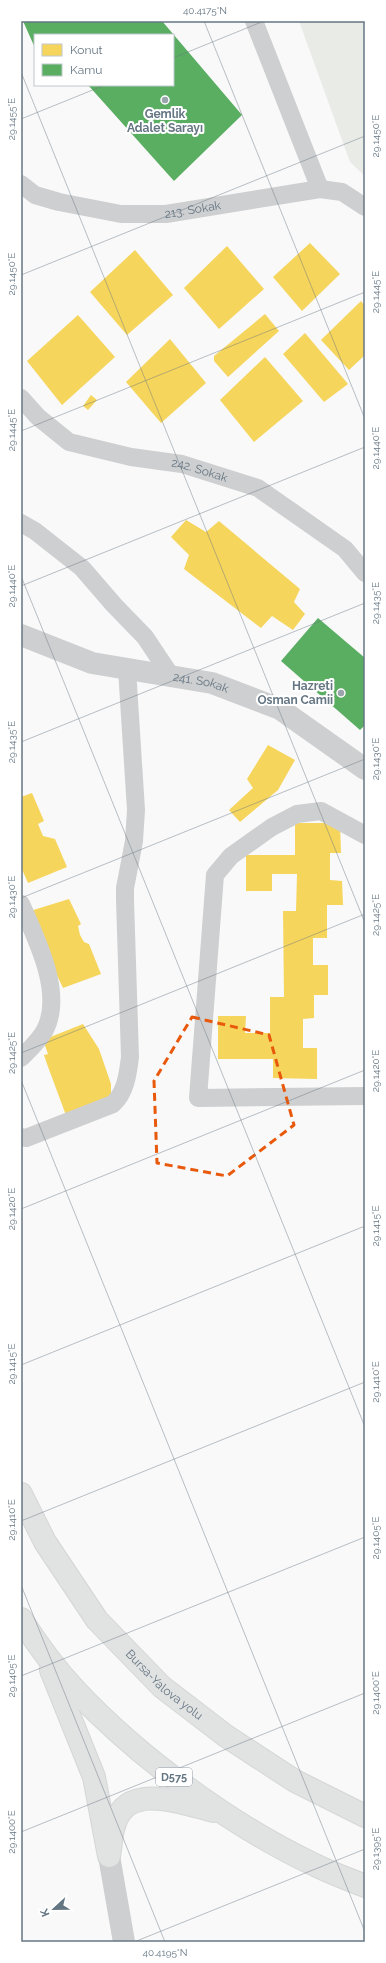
<svg xmlns="http://www.w3.org/2000/svg" width="386" height="1963" viewBox="0 0 386 1963" font-family="Raleway,sans-serif">
<style>
.green{fill:#e8ebe6}
.homes{fill:#f6d55c}
.public{fill:#5aae61}
.lines{fill:none;stroke-linecap:round;stroke-linejoin:round}
.trunk-casing{stroke:#d5d6d6;stroke-width:24}
.minor{stroke:#cecfd0;stroke-width:18}
.tertiary{stroke:#cecfd0;stroke-width:22}
.trunk{stroke:#e1e2e2;stroke-width:22}
.marked{fill:none;stroke:#e8590c;stroke-width:3;stroke-dasharray:8 5;stroke-linejoin:round}
.ticks{fill:none;stroke:#657683;stroke-width:1;stroke-opacity:0.45}
.poi-dot{fill:#99a4ac;stroke:#fff;stroke-width:1.5}
.labels{text-anchor:middle;stroke-width:4;stroke-linejoin:round;paint-order:stroke}
.shield{fill:#fff;stroke:#939fa8;stroke-width:1}
.shield-label{font-size:11px;font-weight:bold;fill:#657683}
.poi-label{font-size:12px;font-weight:bold;fill:#657683;stroke:#fff}
.street-label{font-size:12px;fill:#657683;stroke:#fff}
.neatline{fill:none;stroke:#657683;stroke-width:1.5}
.ticks-label{font-size:10px;text-anchor:middle;fill:#657683}
</style>
<rect width="100%" height="100%" fill="#f9f9f9"/>
<path class="green" d="M299,21H365V176L350,162Z"/>
<g class="homes">
<path d="M310,243L340,274L302,311L273,277Z"/>
<path d="M227,246L264,289L219,329L184,288Z"/>
<path d="M135,250L173,295L127,335L90,292Z"/>
<path d="M361,301L365,306V355L349,370L321,340Z"/>
<path d="M265,314L279,331L228,377L214,361V356Z"/>
<path d="M78,315L115,357L62,405L27,361Z"/>
<path d="M305,333L348,384L324,402L283,354Z"/>
<path d="M170,339L206,383L161,423L126,382Z"/>
<path d="M265,357L303,401L254,442L220,400Z"/>
<path d="M91,395L97,400L88,410L83,406Z"/>
<path d="M186,520L206,532L219,521L300,589L294,602L305,614L293,630L272,616L261,628L184,569L189,555L171,537Z"/>
<path d="M268,745L295,760L278,790L240,822L229,810L253,788L247,779Z"/>
<path d="M32,793L44,821L38,824L43,836L55,839L67,867L28,883L21,867V797Z"/>
<path d="M295,823H340L341,853H330V880L342,881L343,905H327V938H313V965H328V995H314V1018L303,1019V1048H317V1079L273,1078V1059H218V1016H246L245,1033H270V997H284L283,911H296L297,874H272V891H246V855H295Z"/>
<path d="M69,899L81,924L78,926L80,935L84,942L89,944L101,974L63,988L27,912Z"/>
<path d="M83,1024L99,1049L111,1084V1100L67,1118L47,1064L44,1055L48,1054L43,1040Z"/>
</g>
<g class="public">
<path d="M23,21H162L242,115L174,181L88,85H173V35H35V48Z"/>
<path d="M318,618L365,658V725L360,730L281,661Z"/>
</g>
<g class="lines">
<defs>
<g id="trunk">
<path id="s4" d="M21,1494L45,1542L97,1620L162,1687L226,1736L295,1781L365,1816"/>
<path d="M21,1619C37,1644 56,1670 76,1691C139,1758 232,1826 315,1865C331,1873 348,1879 365,1886"/>
<path d="M51,1670L94,1777L109,1856C111,1846 111,1833 115,1823C129,1781 184,1804 214,1811"/>
</g>
</defs>
<use href="#trunk" class="trunk-casing"/>
<g class="minor">
<path d="M254,21L320,189"/>
<path id="s1" d="M21,184L35,195L59,202L121,214H166L320,189L342,192L365,207"/>
<path id="s2" d="M21,398L38,417L69,442L131,457L182,464L258,488L345,549L365,573"/>
<path d="M21,523L35,531L82,568L114,605L145,637L171,676"/>
<path d="M365,835L321,811L297,814L272,827L231,856L215,875L198,1098L365,1096"/>
<path d="M21,904C36,938 64,993 45,1030C39,1041 30,1049 21,1058"/>
<path d="M21,1137L26,1138L113,1104C126,1092 128,1073 130,1057L125,900V888L134,841L136,810L127,669"/>
</g>
<g class="tertiary">
<path id="s3" d="M21,635L92,663L212,683L280,709L365,769"/>
<path d="M109,1856L124,1942"/>
</g>
<use href="#trunk" class="trunk"/>
</g>
<path class="marked" d="M192,1017L269,1035L294,1125L227,1176L157,1163L154,1081Z"/>
<path class="ticks" d="M204,21L365,419M173,58L264,21M21,72L365,923M21,119L105,85M21,275L365,136M21,431L365,292M21,576L365,1427M21,586L365,447M21,742L365,603M21,898L365,759M21,1053L365,914M21,1080L365,1932M21,1209L365,1070M21,1365L365,1226M21,1521L365,1382M21,1585L165,1942M21,1676L365,1537M21,1832L365,1693M134,1942L365,1849"/>
<g class="poi-dot">
<circle cx="165" cy="100" r="4"/>
<circle cx="341" cy="693" r="4"/>
</g>
<g class="labels">
<rect class="shield" x="156" y="1768" width="36" height="18" rx="3"/>
<g class="shield-label">
<text x="174" y="1781">D575</text>
</g>
<g class="poi-label">
<text x="165" y="118">Gemlik<tspan x="165" dy="14">Adalet Sarayı</tspan></text>
<text x="333" y="690" text-anchor="end">Hazreti<tspan x="333" dy="14">Osman Camii</tspan></text>
</g>
<g class="street-label">
<text dy="4" stroke="none"><textPath href="#s1" startOffset="178">213. Sokak</textPath></text>
<text dy="4" stroke="none"><textPath href="#s2" startOffset="199">242. Sokak</textPath></text>
<text dy="4" stroke="none"><textPath href="#s3" startOffset="187">241. Sokak</textPath></text>
<text dy="4" stroke="none"><textPath href="#s4" startOffset="241">Bursa-Yalova yolu</textPath></text>
</g>
</g>
<rect width="386" height="1963" fill="none" stroke="#ffffff" stroke-width="44"/>
<rect x="34" y="34" width="140" height="52" fill="#ffffff" stroke="#c1c8cd"/>
<rect x="42" y="44" width="20" height="12" fill="#f6d55c" stroke="#c1c8cd"/>
<text x="70" y="54" font-size="12" fill="#657683">Konut</text>
<rect x="42" y="64" width="20" height="12" fill="#5aae61" stroke="#c1c8cd"/>
<text x="70" y="74" font-size="12" fill="#657683">Kamu</text>
<g transform="translate(54 1909) rotate(248)" stroke="#ffffff" stroke-width="3" paint-order="stroke">
<path d="M0-3L7 15L0 10L-7 15Z" fill="#657683"/>
<text y="-6" font-size="11" font-weight="bold" text-anchor="middle" fill="#657683">K</text>
</g>
<rect x="22" y="22" width="342" height="1919" class="neatline"/>
<g class="ticks-label">
<text x="205" y="14">40.4175°N</text>
<text transform="translate(11 119) rotate(-90)" y="4">29.1455°E</text>
<text transform="translate(375 136) rotate(-90)" y="4">29.1450°E</text>
<text transform="translate(11 274) rotate(-90)" y="4">29.1450°E</text>
<text transform="translate(375 292) rotate(-90)" y="4">29.1445°E</text>
<text transform="translate(11 430) rotate(-90)" y="4">29.1445°E</text>
<text transform="translate(375 448) rotate(-90)" y="4">29.1440°E</text>
<text transform="translate(11 586) rotate(-90)" y="4">29.1440°E</text>
<text transform="translate(375 603) rotate(-90)" y="4">29.1435°E</text>
<text transform="translate(11 742) rotate(-90)" y="4">29.1435°E</text>
<text transform="translate(375 759) rotate(-90)" y="4">29.1430°E</text>
<text transform="translate(11 897) rotate(-90)" y="4">29.1430°E</text>
<text transform="translate(375 915) rotate(-90)" y="4">29.1425°E</text>
<text transform="translate(11 1053) rotate(-90)" y="4">29.1425°E</text>
<text transform="translate(375 1071) rotate(-90)" y="4">29.1420°E</text>
<text transform="translate(11 1209) rotate(-90)" y="4">29.1420°E</text>
<text transform="translate(375 1226) rotate(-90)" y="4">29.1415°E</text>
<text transform="translate(11 1364) rotate(-90)" y="4">29.1415°E</text>
<text transform="translate(375 1382) rotate(-90)" y="4">29.1410°E</text>
<text transform="translate(11 1520) rotate(-90)" y="4">29.1410°E</text>
<text transform="translate(375 1538) rotate(-90)" y="4">29.1405°E</text>
<text transform="translate(11 1676) rotate(-90)" y="4">29.1405°E</text>
<text transform="translate(375 1693) rotate(-90)" y="4">29.1400°E</text>
<text transform="translate(11 1832) rotate(-90)" y="4">29.1400°E</text>
<text transform="translate(375 1849) rotate(-90)" y="4">29.1395°E</text>
<text x="165" y="1956">40.4195°N</text>
</g>
</svg>
